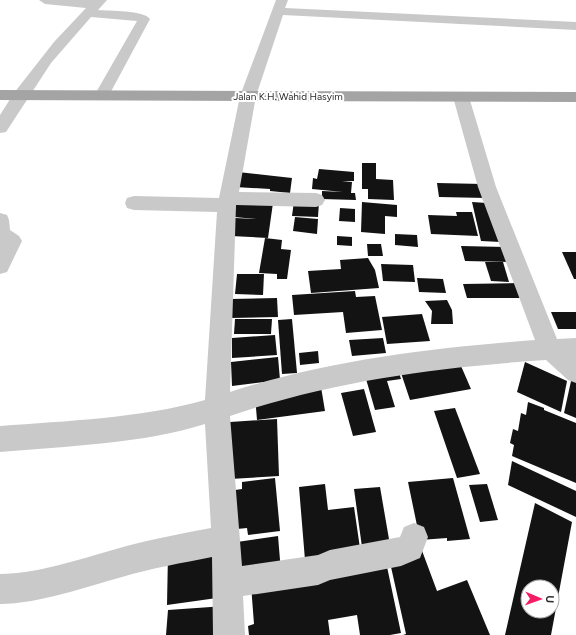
<svg xmlns="http://www.w3.org/2000/svg" width="576" height="635" viewBox="0 0 576 635" font-family="Figtree,sans-serif">
<style>
.building{fill:#131313;fill-rule:evenodd}
.lines{fill:none;stroke-linecap:round;stroke-linejoin:round}
.minor{fill:#c9c9c9;fill-rule:evenodd}
.major{fill:#a4a4a4;fill-rule:evenodd}
.labels{text-anchor:middle;stroke-width:4;stroke-linejoin:round;paint-order:stroke}
.far-street-label{font-size:10px;fill:#2c2c2c;stroke:#fff}
</style>
<rect width="100%" height="100%" fill="#fff"/>
<g class="building">
<path d="M362,163H376V179L393,180L394,200L368,199V189H362Z"/>
<path d="M319,169L354,172V181H342L352,182L351,193H355L356,200L322,199V191L343,192L312,189L313,178L317,179Z"/>
<path d="M238,172L292,178L290,193L270,191V189L235,187Z"/>
<path d="M437,183L483,184L487,198L439,197Z"/>
<path d="M237,200L273,203L268,238L231,236L235,218L256,219L234,217Z"/>
<path d="M294,201L319,202L318,217L292,216Z"/>
<path d="M362,202L397,205V217L385,216V234L361,232Z"/>
<path d="M472,202L487,203L501,242L481,241Z"/>
<path d="M340,208L355,209V222L339,221Z"/>
<path d="M456,212H472L478,236L431,234L428,215L457,216Z"/>
<path d="M295,217L318,219L317,234L293,231Z"/>
<path d="M395,234L417,235L418,247L395,245Z"/>
<path d="M337,236L352,237V246L337,245Z"/>
<path d="M265,238L282,240L281,249L291,250L287,279H277V274L259,273Z"/>
<path d="M367,244H381L383,256H368Z"/>
<path d="M461,246L506,247L511,262L465,261Z"/>
<path d="M562,252H576V279H574Z"/>
<path d="M368,258L375,270L379,288L311,293L308,271L341,269L340,260Z"/>
<path d="M485,262H503L509,282L491,281Z"/>
<path d="M381,264L413,265L415,282L383,281Z"/>
<path d="M237,274H264L263,295L235,294Z"/>
<path d="M417,278L443,279L446,293L419,292Z"/>
<path d="M520,283L525,298H467L463,284Z"/>
<path d="M355,291L356,297L375,296L382,330L346,333L343,312L294,315L292,295Z"/>
<path d="M277,298L278,317L230,318L231,299Z"/>
<path d="M447,300L452,310L453,324H431L432,311L425,301Z"/>
<path d="M551,312H576V329H558Z"/>
<path d="M422,314L430,341L387,344L382,317Z"/>
<path d="M235,319H272L271,334H234Z"/>
<path d="M292,319L297,373L282,374L278,320Z"/>
<path d="M275,335L277,355L232,358V338Z"/>
<path d="M383,338L386,353L352,356L349,340Z"/>
<path d="M318,351L319,363L300,365L299,353Z"/>
<path d="M278,357L280,380L232,386L231,362Z"/>
<path d="M458,359L471,389L410,400L399,367Z"/>
<path d="M525,362L567,381L561,412L517,392Z"/>
<path d="M397,366L401,379L387,381L395,407L375,410L364,372Z"/>
<path d="M573,372L576,374V418L564,413Z"/>
<path d="M320,381L325,411L257,420L255,396Z"/>
<path d="M364,389L376,432L353,436L341,393Z"/>
<path d="M528,402L544,408V410L576,423V483L512,456L514,445L510,443L513,429L518,431L521,413L526,415Z"/>
<path d="M455,408L480,474L457,478L434,411Z"/>
<path d="M277,419L279,476L230,479V422Z"/>
<path d="M512,461L576,491V517L508,485Z"/>
<path d="M275,478L280,531L248,535L247,528L237,529L235,490L242,489V482Z"/>
<path d="M453,478L470,539L447,541V538L420,540L408,482Z"/>
<path d="M325,484L328,510L354,507L361,555L305,560L299,487Z"/>
<path d="M487,484L498,520L480,522L469,485Z"/>
<path d="M380,487L390,545L362,547L354,489Z"/>
<path d="M535,503L572,522L551,635H505ZM528,587H552V611H528Z"/>
<path d="M278,536L281,572L238,577L237,542Z"/>
<path d="M222,547L224,597L167,605L168,554Z"/>
<path d="M421,548L437,591L467,580L490,635H403L406,634L389,558Z"/>
<path d="M386,562L401,633L390,635H360L357,615L328,620L330,635H249L248,626L254,624L251,585Z"/>
<path d="M225,606L224,635H166L168,610Z"/>
</g>
<g class="lines">
<g class="minor">
<path d="M39,0H107L98,10C109,11 144,10 150,19L107,99H97L94,96L137,21L91,17L51,63L6,132L0,133V115L14,93L54,42L86,8L45,4Z"/>
<path d="M276,0H288L285,8L576,22V30L283,15L256,96L239,192L316,193L322,195L325,200L322,205L316,207L236,205L230,392C329,360 432,348 535,340L478,187L453,97L456,94H466L469,97L496,187L557,339L576,338V383L568,380L546,360C439,367 331,381 230,416L242,566L318,555L330,550L400,537L404,527L414,523L424,527L428,537L420,558L401,566L330,580L318,585L243,596L245,635H213L212,557C182,563 152,568 122,577C85,587 38,604 0,604V574C37,574 80,559 116,549C147,540 179,534 211,528L205,424C142,444 66,446 0,452V426C66,421 142,418 205,400L217,212L134,210L127,208L125,203L127,198L134,196L219,198L240,96Z"/>
<path d="M0,213L7,215L9,220L10,230L19,236L22,241L7,272L0,274Z"/>
</g>
<path class="major" d="M0,90L576,92V102L0,100Z"/>
</g>
<g class="labels">
<g class="far-street-label">
<text x="288" y="100">Jalan K.H. Wahid Hasyim</text>
</g>
</g>
<g transform="translate(540 599) rotate(92)"><circle r="19" fill="#ffffff" stroke="#ababab"/>
<path d="M0-3L7 15L0 10L-7 15Z" fill="#f41c64"/>
<text y="-6" font-size="11" font-weight="bold" text-anchor="middle" fill="#2c2c2c">U</text>
</g>
</svg>
